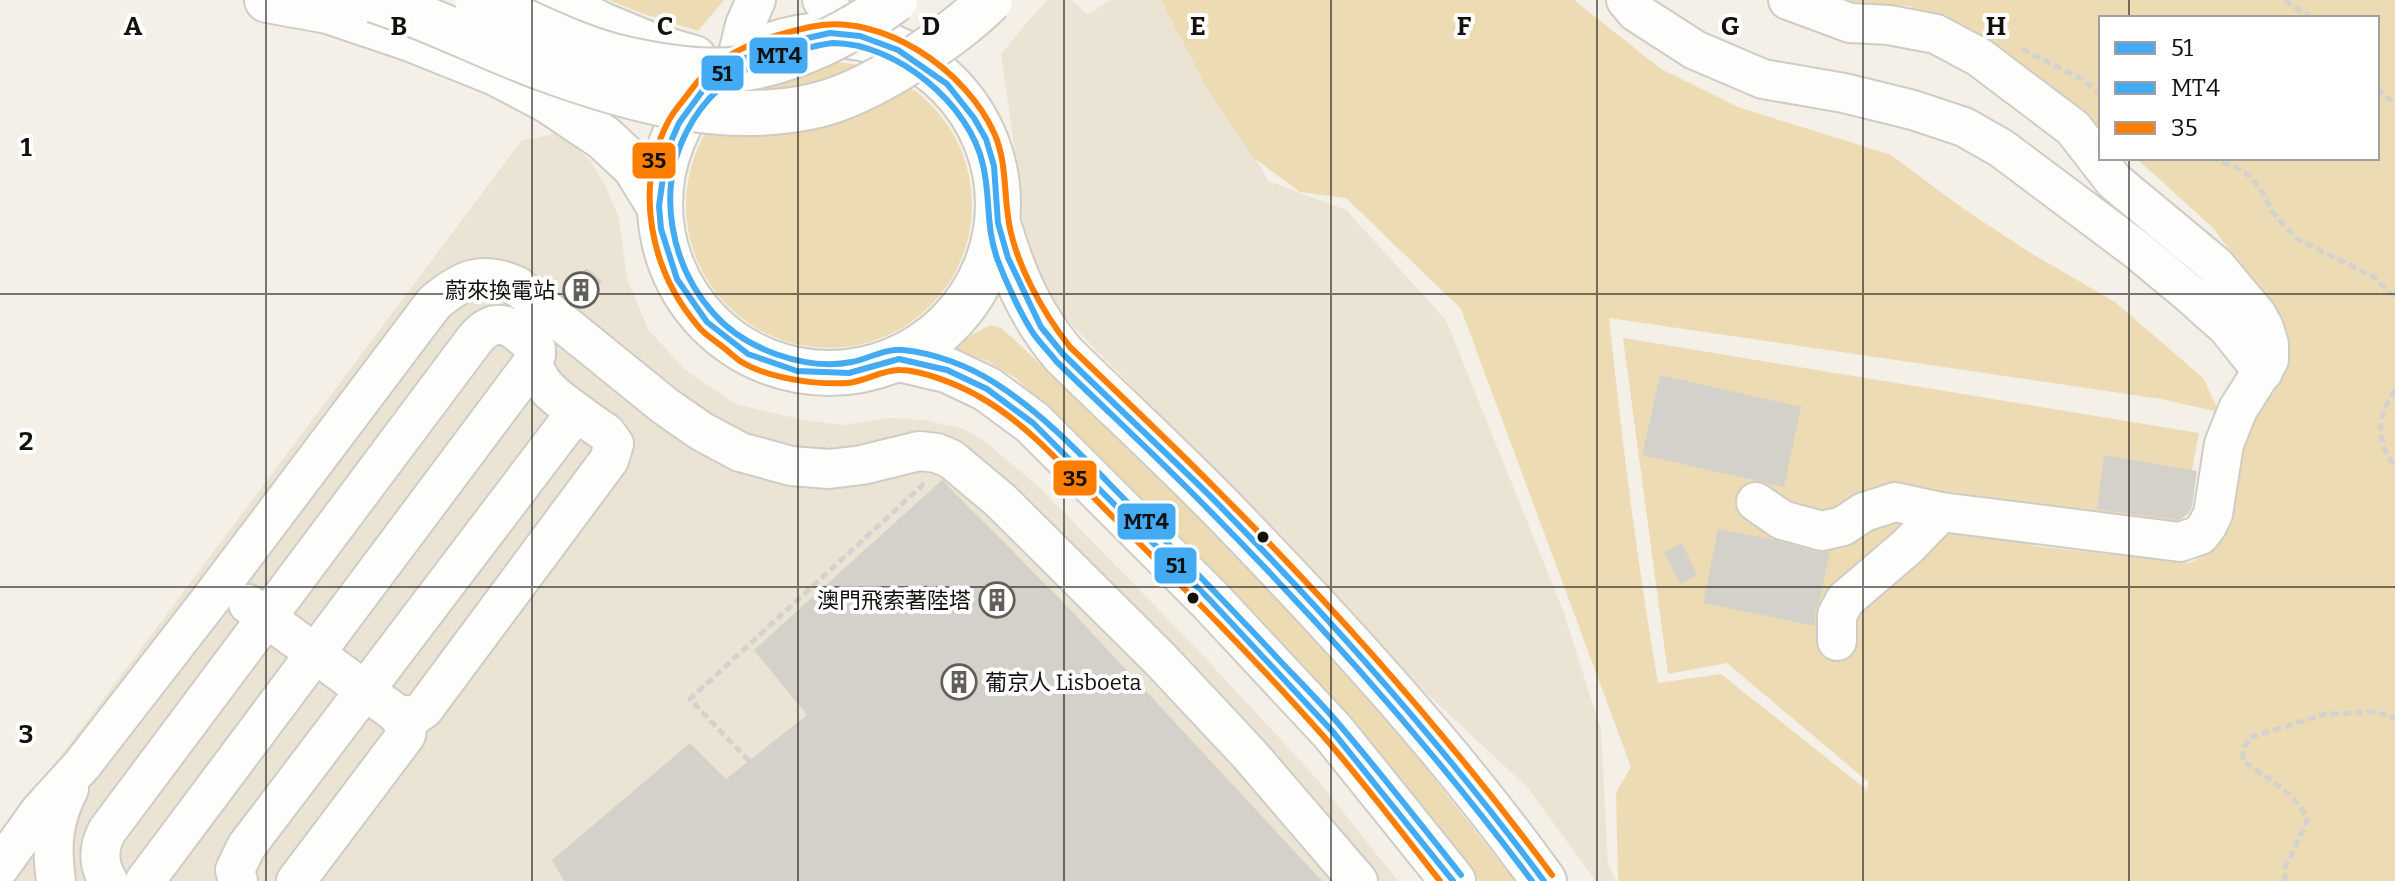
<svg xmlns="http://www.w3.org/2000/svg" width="2395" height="881" viewBox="0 0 2395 881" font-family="Bitter,'Noto Sans SC',serif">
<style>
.built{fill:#ebe4d4}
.green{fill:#eddcb3}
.building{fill:#d4d1ca}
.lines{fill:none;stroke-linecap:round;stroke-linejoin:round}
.minor-casing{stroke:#cfccc5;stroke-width:42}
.major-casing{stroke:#cfccc5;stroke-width:48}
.path{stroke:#d3d2cf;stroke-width:5;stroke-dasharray:8 4;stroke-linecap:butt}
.minor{stroke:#fdfdfb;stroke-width:38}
.major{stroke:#fdfdfb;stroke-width:44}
.major-bridge-casing{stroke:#cfccc5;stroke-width:48;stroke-linecap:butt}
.major-bridge{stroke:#fdfdfb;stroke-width:44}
.bus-1-casing{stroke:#fff;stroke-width:12}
.bus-2-casing{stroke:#fff;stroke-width:12}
.bus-3-casing{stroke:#fff;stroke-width:12}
.bus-1{stroke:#43abf3;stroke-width:6}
.bus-2{stroke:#43abf3;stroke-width:6}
.bus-3{stroke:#ff7d00;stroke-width:6}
.grid{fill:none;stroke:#13110c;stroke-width:2;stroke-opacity:0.55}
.bus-dot{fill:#13110c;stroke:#fff;stroke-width:3}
.labels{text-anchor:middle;stroke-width:8;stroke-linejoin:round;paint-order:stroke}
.poi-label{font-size:22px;fill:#13110c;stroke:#fff;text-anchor:end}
.grid-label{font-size:26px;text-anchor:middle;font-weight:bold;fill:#13110c;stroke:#fff;stroke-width:8;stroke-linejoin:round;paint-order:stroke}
.line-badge{stroke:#fff;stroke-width:3}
.pale-badge-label{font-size:22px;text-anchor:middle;font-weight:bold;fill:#111}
</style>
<rect width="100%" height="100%" fill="#f4f0e7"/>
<g class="built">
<path d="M1048,0H1072L1087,14L1111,0H1171L1268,181L1346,210L1446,320L1564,613L1601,730L1608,864L1616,881H1596L1527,787L1426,693L1029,280L1018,174L1001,54L1029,20Z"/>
<path d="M558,133L590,160L605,185L619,218L627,279L649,331L686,370L735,404L799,419L842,425L891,418L924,420L964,429L988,444L1040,488L1198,650L1317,779L1398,881H0V837L521,141Z"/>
</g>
<g class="green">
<path d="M609,0H724L698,31L641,13Z"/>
<path d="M1161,0H1574L1661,69L1738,107L1891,155L1964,209L2029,252L2115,302L2203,378L2219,412L2161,399L1609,318C1622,440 1637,562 1658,683L1721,674L1867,790L1869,775L1867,781L1727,663L1668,674L1623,338L2199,433L2180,534L2029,513L2035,546L2190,563L2211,551L2225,531L2238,457L2276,315L2252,279L2212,227L2136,158H2377V18H2101V128L2022,66L1910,6L1862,4L1846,0H2395V881H1618L1616,793L1631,767L1461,309L1346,198L1300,192L1253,157L1209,92Z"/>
<circle cx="829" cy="205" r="143"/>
<path d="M990,325L1001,328L1016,341L1240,558L1380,710L1515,881H1478L1412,795L1278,640L1127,486L1016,378L987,361L953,349V345Z"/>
</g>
<g class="building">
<path d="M586,268L602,281L579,308L563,295Z"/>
<path d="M1660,375L1801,407L1784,487L1642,455Z"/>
<path d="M2104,455L2197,471L2192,507L2188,514L2178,520L2097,509Z"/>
<path d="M942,480L1067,606L1322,881H564L552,860L690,743L726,779L807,715L754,650Z"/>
<path d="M1718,529L1774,540L1816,552H1830L1820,599L1815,614V626L1703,603Z"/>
<path d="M1682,543L1697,575L1680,584L1664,552Z"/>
</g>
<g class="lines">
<defs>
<g id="minor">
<path d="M822,0L840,20L860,36"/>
<path d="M1626,0L1636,12L1695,50L1763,79L1844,93L1913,110L1964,127L2001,148L2137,250L2190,294L2227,327L2263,372"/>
<path d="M1788,0L1850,23L1889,25L1936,34L1979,57L2073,128L2114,181L2215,265L2257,315L2264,328L2269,344V360L2238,409L2224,444L2213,514L2207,526L2200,535L2180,542L1941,512L1907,547L1845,600L1837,615V641"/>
<path d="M736,62L745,25L756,0"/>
<path d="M533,360C537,388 563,401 583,417"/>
<path d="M1756,502L1782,520L1822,531L1843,526L1864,512L1895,502L1941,512"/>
<path d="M248,604L397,714L407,729L406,735L296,881"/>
<path d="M0,867L40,811L82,765L207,604L434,303C462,279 482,270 517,286L665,406L701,431L740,452L791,466L829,469L862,465L919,451L937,453L951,459L1000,500L1160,659L1249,754L1358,881"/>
<path d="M56,881C51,847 53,819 69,789"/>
<path d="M108,881C98,864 98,848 107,831L475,339C498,312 515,328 536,349V355L531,365L145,881"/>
<path d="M238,881L235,870L246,847L564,428L570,422L583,417L606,433L614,444L609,460L424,709L414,716L397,714"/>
</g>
<g id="major">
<path d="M267,0L328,11L411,39L496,73L549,101L604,138L635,167L659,206"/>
<path d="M553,0L602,25L653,46L694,58"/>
<circle cx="829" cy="204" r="169"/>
<path d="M998,223C1013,274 1029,313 1063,354C1119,409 1178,463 1232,519C1343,634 1451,752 1544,881"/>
<path d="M899,359L947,370L987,389L1033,423L1209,599L1333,732L1453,881"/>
</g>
</defs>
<use href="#minor" class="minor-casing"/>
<use href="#major" class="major-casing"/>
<g class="path">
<path d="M2285,0L2311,18"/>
<path d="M2022,49L2081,79L2101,94"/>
<path d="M2377,88L2395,104"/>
<path d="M2211,158L2236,167L2248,175L2260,188L2273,213L2297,239L2374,277L2395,298"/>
<path d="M2395,390C2377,415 2375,442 2395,466"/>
<path d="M749,761L690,699L927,481"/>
<path d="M2285,881V868L2307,821C2300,795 2265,777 2243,761V748L2252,737L2325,714L2375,712L2395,718"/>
</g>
<use href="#minor" class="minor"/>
<use href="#major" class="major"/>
<defs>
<g id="major-bridge">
<path d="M374,0C434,19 489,49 548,70C631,100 721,125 809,107C846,100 883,79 914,59C941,41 967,23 990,0"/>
<path d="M477,0C525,20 574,48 625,59C661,67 703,74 740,69C796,61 851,33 895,0"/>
</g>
</defs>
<use href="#major-bridge" class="major-bridge-casing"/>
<use href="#major-bridge" class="major-bridge"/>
<defs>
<path id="bus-1" d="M1453,881L1333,732L1209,599L1033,423L987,389L947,370L899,359L849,373L797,371L748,354L707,322L677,279L661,229L659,206L664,170L669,146L679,123L706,86L736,62L776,45L830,33L860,36L898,50L947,84L974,118L986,139L994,166L998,223L1008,258L1041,327L1063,354C1112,402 1162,449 1211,497C1330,618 1443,745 1544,881"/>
<path id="bus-2" d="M1461,875C1422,826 1383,776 1343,729C1324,706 1303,685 1282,663C1236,613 1188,564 1140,515C1094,469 1050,418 995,383C969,366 934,353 903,350C886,348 868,359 852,362C805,371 745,349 714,314C670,265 656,190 687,131C710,86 750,61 798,50C809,48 822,44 833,43C896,43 970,104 983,165C991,198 985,226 998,261C1006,282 1021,315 1033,333C1040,343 1049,352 1056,361C1105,409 1156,456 1204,505C1321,623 1432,748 1532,881"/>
<path id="bus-3" d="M1440,881C1402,833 1365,784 1325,738C1258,662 1186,590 1115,519C1072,477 1031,425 978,396C959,385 922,370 900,370C883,369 865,382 847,383C815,385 767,378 740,361C733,356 726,349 719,344C711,338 703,333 698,326C650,270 633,187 669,120C675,109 684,100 691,90C719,51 765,37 810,27C881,11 967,70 995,135C1006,161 1004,189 1008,216C1013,260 1043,313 1070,347C1120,395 1170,442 1218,491C1338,611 1451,739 1552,875"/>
</defs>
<use href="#bus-1" class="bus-1-casing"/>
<use href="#bus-2" class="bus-2-casing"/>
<use href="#bus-3" class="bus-3-casing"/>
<use href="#bus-1" class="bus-1"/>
<use href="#bus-2" class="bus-2"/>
<use href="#bus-3" class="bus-3"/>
</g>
<path class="grid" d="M266,0V881M532,0V881M798,0V881M1064,0V881M1331,0V881M1597,0V881M1863,0V881M2129,0V18M2129,158V881M0,294H2395M0,587H2395"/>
<defs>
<symbol id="building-ring" viewBox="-11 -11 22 22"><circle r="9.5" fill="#fff" stroke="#625f59" stroke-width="1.5"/><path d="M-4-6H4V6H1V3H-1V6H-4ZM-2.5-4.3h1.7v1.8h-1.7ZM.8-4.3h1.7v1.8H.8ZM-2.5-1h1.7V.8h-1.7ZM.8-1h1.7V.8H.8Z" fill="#625f59"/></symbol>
</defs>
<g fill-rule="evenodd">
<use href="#building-ring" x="561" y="270" width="40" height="40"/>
<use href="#building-ring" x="977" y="580" width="40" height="40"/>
<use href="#building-ring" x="939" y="662" width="40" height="40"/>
</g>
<g class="bus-dot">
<circle cx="1263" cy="537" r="7"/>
<circle cx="1193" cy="598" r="7"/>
</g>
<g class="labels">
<g class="poi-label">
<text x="555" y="298">蔚來換電站</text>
<text x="971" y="608">澳門飛索著陸塔</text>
<text x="985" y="690" text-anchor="start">葡京人 Lisboeta</text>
</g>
</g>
<g class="grid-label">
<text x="133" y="35">A</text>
<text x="399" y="35">B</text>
<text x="665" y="35">C</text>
<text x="931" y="35">D</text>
<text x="1198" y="35">E</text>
<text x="1464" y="35">F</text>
<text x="1730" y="35">G</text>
<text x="1996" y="35">H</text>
<text x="26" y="156">1</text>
<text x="26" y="450">2</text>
<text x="26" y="743">3</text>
</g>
<g class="line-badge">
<rect x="748" y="36" width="61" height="39" rx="8" fill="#43abf3"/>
<rect x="700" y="54" width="45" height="38" rx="8" fill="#43abf3"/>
<rect x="631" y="141" width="46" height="39" rx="8" fill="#ff7d00"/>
<rect x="1052" y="459" width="46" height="38" rx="8" fill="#ff7d00"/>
<rect x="1116" y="502" width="61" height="39" rx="8" fill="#43abf3"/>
<rect x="1153" y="546" width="45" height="39" rx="8" fill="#43abf3"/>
</g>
<g class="pale-badge-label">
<text x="779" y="63">MT4</text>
<text x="722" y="81">51</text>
<text x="654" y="168">35</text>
<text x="1075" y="486">35</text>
<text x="1146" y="529">MT4</text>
<text x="1176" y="573">51</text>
</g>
<rect x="2099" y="16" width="280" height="144" fill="#ffffff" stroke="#a1a09e" stroke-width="2"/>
<rect x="2115" y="42" width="40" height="12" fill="#43abf3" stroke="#a1a09e" stroke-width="2"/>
<text x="2171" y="56" font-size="24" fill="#13110c">51</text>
<rect x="2115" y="82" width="40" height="12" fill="#43abf3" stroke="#a1a09e" stroke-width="2"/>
<text x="2171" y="96" font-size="24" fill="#13110c">MT4</text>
<rect x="2115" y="122" width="40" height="12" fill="#ff7d00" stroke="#a1a09e" stroke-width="2"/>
<text x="2171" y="136" font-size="24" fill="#13110c">35</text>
</svg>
